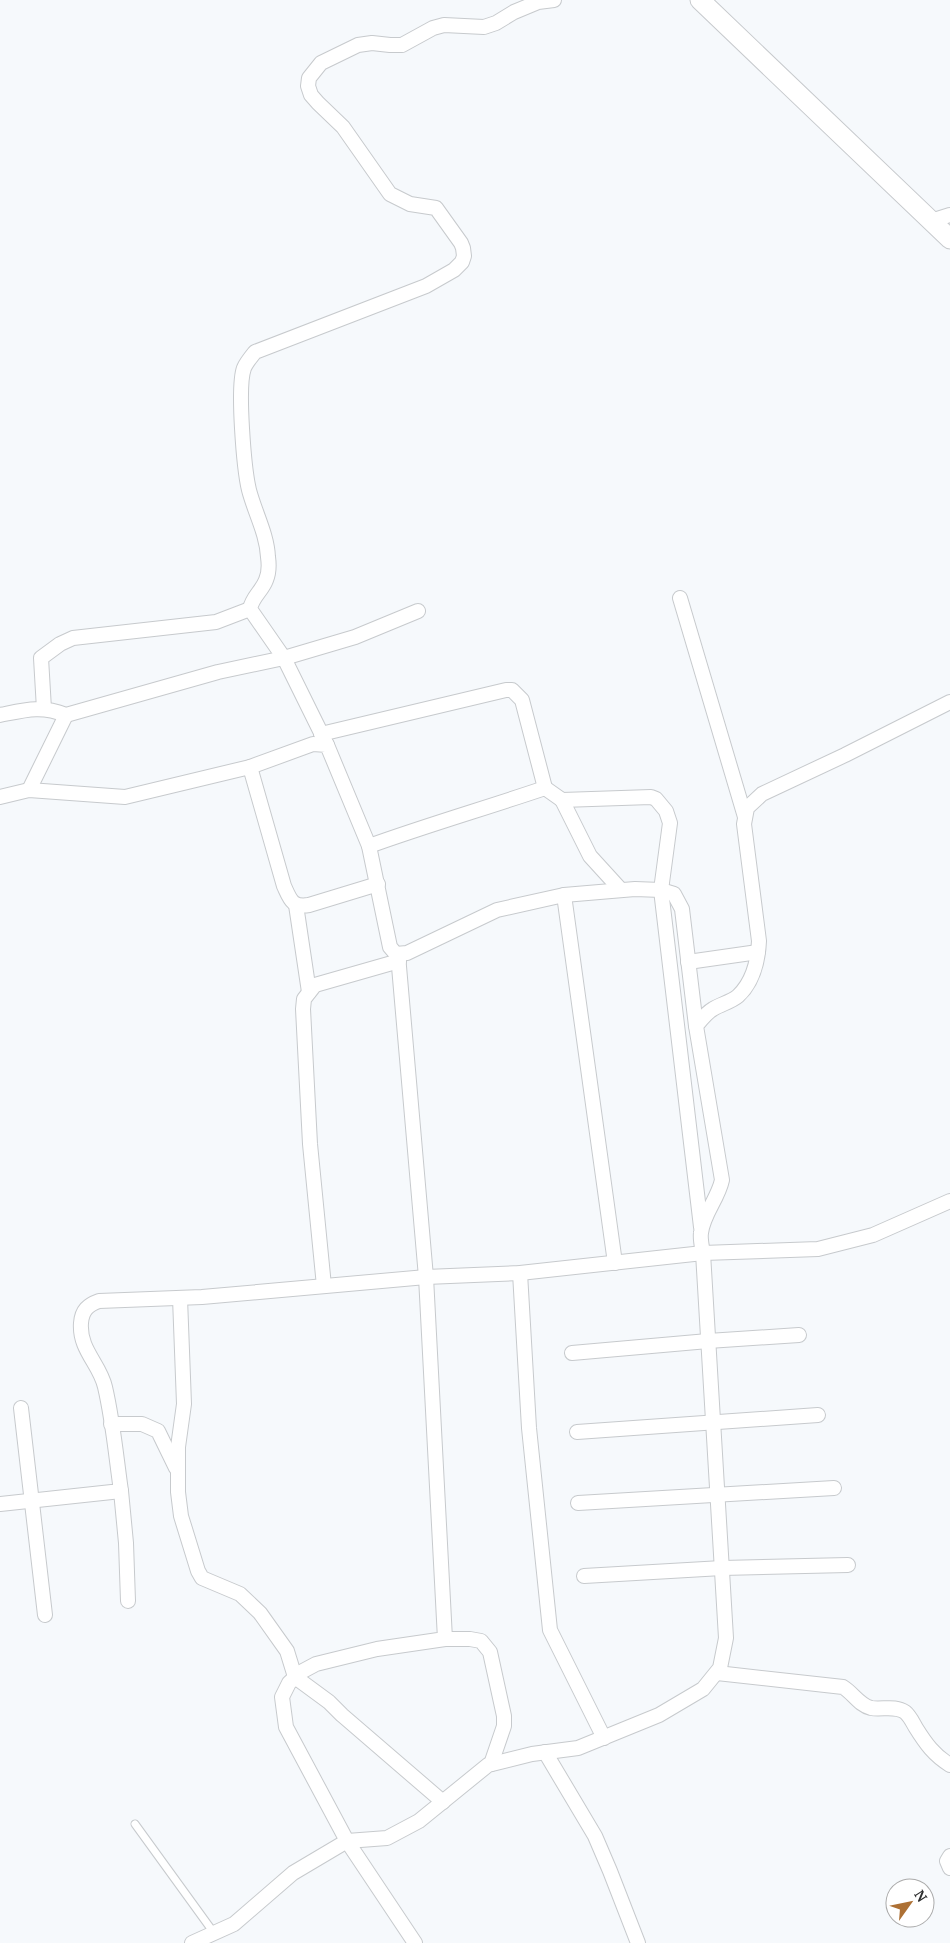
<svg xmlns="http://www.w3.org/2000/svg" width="950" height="1943" viewBox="0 0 950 1943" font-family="'PT Serif',serif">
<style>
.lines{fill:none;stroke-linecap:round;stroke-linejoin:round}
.lane-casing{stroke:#c7cacd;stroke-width:9}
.street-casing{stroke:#c7cacd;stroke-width:16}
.secondary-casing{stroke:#c7cacd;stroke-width:21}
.lane{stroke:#fff;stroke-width:7}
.street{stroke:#fff;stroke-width:14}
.secondary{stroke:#fff;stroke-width:19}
</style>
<rect width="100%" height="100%" fill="#f6f9fc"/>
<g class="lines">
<defs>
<path id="lane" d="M135,1824L214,1933"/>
<g id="street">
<path d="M931,221L950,215"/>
<path d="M680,598L745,817"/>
<path d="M44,709L41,658L60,644L73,638L216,622L250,609"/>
<path d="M0,715C25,710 41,705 66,715L218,672L284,658L355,637L418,611"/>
<path d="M321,734L506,690H512L522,700L545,788"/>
<path d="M327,745L284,658L250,609C252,597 262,591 266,580C269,573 269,564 268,557C267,534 255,513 249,490C244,469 237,387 244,368C246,363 251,357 255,352L426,286L454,270L462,262L464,256L463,248L461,243L436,208L410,204L390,194L343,127L318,103L311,95L308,86L309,78L321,63L358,45L372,43L390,45H402L433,28L444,25L484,27L496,23L514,12L538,2L554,0"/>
<path d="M250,767L284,886C290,899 292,908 309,905L378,884"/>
<path d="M29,790L66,715"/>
<path d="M0,797L29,790L125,797L250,767L313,744L327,745L369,846L390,947L396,954L407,953L497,910L564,895L635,889L661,890L674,894L682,909L696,1026"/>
<path d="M562,800L590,856L621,890"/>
<path d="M369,846C427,825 486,808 545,788L562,800L651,797L656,799L666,811L670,823L661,890L701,1227"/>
<path d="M564,895L615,1263"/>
<path d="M296,905L309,992"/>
<path d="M398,955L426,1277L445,1639L377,1649L316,1664L301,1672L289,1683L282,1697L286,1727L347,1841L415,1943"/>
<path d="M688,962L758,952"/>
<path d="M520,1273L529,1428L550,1630L604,1738"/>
<path d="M324,1286L310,1144L303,1009L304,999L315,985L399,961"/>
<path d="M180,1298L184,1404L178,1447V1492L181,1516L198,1571L202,1578L240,1594L260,1613L287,1651L295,1677L329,1702L342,1715L443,1802"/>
<path d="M572,1353L708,1341L799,1335"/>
<path d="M21,1408L45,1615"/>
<path d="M111,1424H142L158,1431L176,1468"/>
<path d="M577,1432L818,1415"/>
<path d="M121,1491L126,1543L128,1601"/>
<path d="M578,1503L834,1488"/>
<path d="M0,1504L121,1491C116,1456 113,1421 105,1387C100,1364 79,1350 81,1323C82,1310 88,1305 99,1301L202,1297L426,1277L520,1273L703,1253L818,1249L873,1235L950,1201"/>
<path d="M584,1576L722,1568L848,1565"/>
<path d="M445,1639H470L481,1641L490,1652L504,1716V1726L491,1764"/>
<path d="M717,1673L843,1687C853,1693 859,1705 871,1708C882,1710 895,1705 905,1712C910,1716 913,1723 916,1728C926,1744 934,1755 950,1765"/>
<path d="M545,1752L595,1836L610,1871L638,1943"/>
<path d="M950,1856L947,1861L950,1868"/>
<path d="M192,1943L234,1924L293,1873L347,1841L387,1838L419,1821L488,1765L532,1754L578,1748L659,1715L703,1689L720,1668L726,1638L703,1253C702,1247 700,1239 701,1233C703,1214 718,1199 722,1180L696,1026C701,1020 706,1013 713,1009C721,1004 731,1002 738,996C753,982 758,961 759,941L744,824L747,808L762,794L845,755L950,702"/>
</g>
<path id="secondary" d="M700,0L950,239"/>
</defs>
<use href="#lane" class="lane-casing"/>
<use href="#street" class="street-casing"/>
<use href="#secondary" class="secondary-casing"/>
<use href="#lane" class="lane"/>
<use href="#street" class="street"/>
<use href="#secondary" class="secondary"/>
</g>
<g transform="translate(910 1903) rotate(57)"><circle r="24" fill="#ffffff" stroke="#ababab"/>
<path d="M0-4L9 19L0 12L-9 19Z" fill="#ad7034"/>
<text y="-8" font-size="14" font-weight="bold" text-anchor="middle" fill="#2c2d2e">N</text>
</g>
</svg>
